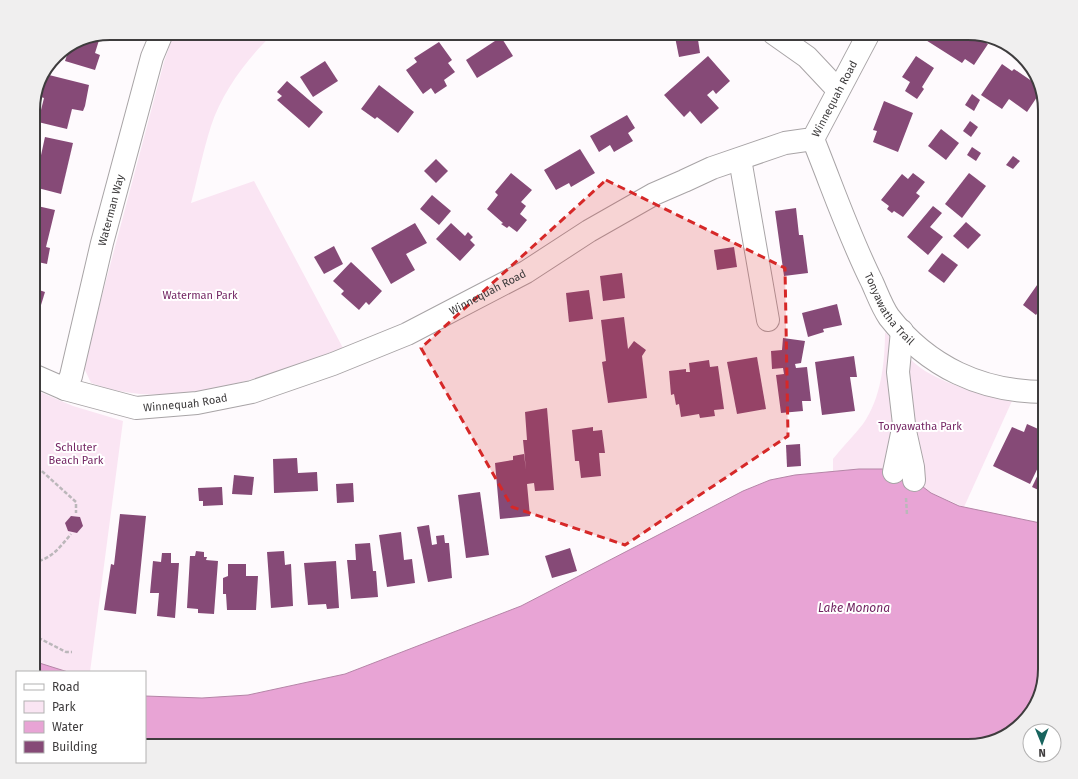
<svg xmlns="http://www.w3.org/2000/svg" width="1078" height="779" viewBox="0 0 1078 779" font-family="'Fira Sans',sans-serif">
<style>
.green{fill:#fae5f3}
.water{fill:#e8a4d5;stroke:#b585a7}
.building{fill:#864a77}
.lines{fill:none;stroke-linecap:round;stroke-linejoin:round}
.minor-casing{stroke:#a8a4a6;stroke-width:24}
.path{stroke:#bbb7ba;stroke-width:2.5;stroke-dasharray:4 2;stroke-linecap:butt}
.minor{stroke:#fff;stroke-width:22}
.marked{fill:#d62828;fill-opacity:0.2;stroke:#d62828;stroke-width:3;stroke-dasharray:8 5;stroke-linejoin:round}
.labels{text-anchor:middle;stroke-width:4;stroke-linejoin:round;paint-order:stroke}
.street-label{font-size:11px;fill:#3e3c3d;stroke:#fff}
.park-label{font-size:11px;fill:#742664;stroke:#fff}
.water-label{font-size:12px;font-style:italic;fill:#702360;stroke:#fff}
.rim{fill:none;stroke:#3e3c3d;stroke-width:2}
</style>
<rect width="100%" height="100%" fill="#fefafd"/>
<g class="green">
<path d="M174,33H274C248,57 222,92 211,126C203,151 198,177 191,203L254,181L343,348C267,376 171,414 91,383L85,370V360L164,62Z"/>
<path d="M885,332C898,346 910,361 925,371C952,387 982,394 1012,401L964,507L931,493L910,477L859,469L833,471V459C842,447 854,436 863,424C881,399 885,362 885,332Z"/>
<path d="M33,389L73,406L123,421L90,672H68L33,661Z"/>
</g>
<g class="water">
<path d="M859,469H882L894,472L910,477L931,493L959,506L1045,524V669L1029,716L1002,738L968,746H145V696L202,698L248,695L345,674L521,606L743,491L770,480L795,475Z"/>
<path d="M33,661L68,672H33Z"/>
</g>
<g class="building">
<path d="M697,33L700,53L679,57L675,37Z"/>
<path d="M924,33H968L988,44L974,65L965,59L962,63L921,37Z"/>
<path d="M100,37L95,53L100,55L95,70L65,61L69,49Z"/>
<path d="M501,37L513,56L477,78L466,60Z"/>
<path d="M439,42L452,60L448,63L455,72L444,80L447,86L435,94L431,88L423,94L406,70L417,62L414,58Z"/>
<path d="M708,56L730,81L716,94L713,90L707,95L719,108L701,124L690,111L684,117L664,95Z"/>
<path d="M916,56L934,68L922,87L924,89L917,99L905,91L910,82L902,77Z"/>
<path d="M325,61L338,81L313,97L300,77Z"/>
<path d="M1002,64L1012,71L1014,69L1039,86L1041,91L1027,112L1009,99L1002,109L981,95Z"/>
<path d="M45,74L89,85L85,106L83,111L72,109L67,129L38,122L44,98L38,96Z"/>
<path d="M287,81L323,112L309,128L277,100L282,96L277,92Z"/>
<path d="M379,85L414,112L398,133L377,117L375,119L361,109Z"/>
<path d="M972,94L980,100L974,111L965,105Z"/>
<path d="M884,101L913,113L898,152L873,142L877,131L873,130Z"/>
<path d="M627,115L635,128L628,133L633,141L614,152L610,145L599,152L590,136Z"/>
<path d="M970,121L978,127L971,137L963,131Z"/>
<path d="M941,129L959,143L946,160L928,146Z"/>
<path d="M45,137L73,143L61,194L34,187Z"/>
<path d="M972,147L981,153L976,161L967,155Z"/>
<path d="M580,149L595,173L571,187L569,183L556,190L544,170Z"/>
<path d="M1013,156L1020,161L1013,169L1006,165Z"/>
<path d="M436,159L448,171L436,183L424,171Z"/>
<path d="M511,173L532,190L521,202L526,206L520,214L527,220L517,232L509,226L507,228L501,224L503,223L487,209L498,195L495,192Z"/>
<path d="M913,173L925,182L916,193L920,196L903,217L894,211L892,213L887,209L889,206L881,200L902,174L908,179Z"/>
<path d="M969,173L986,186L962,218L945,204Z"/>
<path d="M432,195L451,211L439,225L420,209Z"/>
<path d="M33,205L55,210L46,247L50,248L47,264L33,261Z"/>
<path d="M933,206L942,213L930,227L943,237L928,255L907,237Z"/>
<path d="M796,208L799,235H803L808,273L784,276L775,211Z"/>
<path d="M966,222L981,235L968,249L953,236Z"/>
<path d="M415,223L427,243L406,254L415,270L391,284L371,248Z"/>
<path d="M451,223L465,236L468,232L473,237L470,240L475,245L460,261L436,239Z"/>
<path d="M334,246L343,264L324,274L314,257Z"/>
<path d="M734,247L737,267L717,270L714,250Z"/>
<path d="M942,253L958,265L944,283L928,271Z"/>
<path d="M351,262L382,291L369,305L366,302L359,310L341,294L344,291L333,281Z"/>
<path d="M622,273L625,298L603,301L600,276Z"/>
<path d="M1042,278L1045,280V317L1038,312L1036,315L1023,305Z"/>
<path d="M33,288L45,292L34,328H33Z"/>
<path d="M589,290L593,319L569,322L566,293Z"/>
<path d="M837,304L842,325L823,329L824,332L808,337L802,313Z"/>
<path d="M624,317L628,349L634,341L646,350L642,356L647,398L608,403L602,362L606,361L601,320Z"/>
<path d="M783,338L805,341L801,363L795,364L796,368L807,367L811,401H802L803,411L781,413L776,375L784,374L783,368L772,369L771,351L782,350Z"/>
<path d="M854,356L857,377H850L855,411L822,415L815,362Z"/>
<path d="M757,357L766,409L737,414L727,362Z"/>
<path d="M709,360L710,367L718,366L724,409L714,410L715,416L700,418L699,414L681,417L679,404L676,405L674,394L671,395L669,371L686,369V372H690L689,363Z"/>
<path d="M547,408L554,490L535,491L534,483L527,484L530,516L500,519L495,463L513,460V456L524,454L526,470L523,440H527L525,412Z"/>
<path d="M1027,424L1045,432V453L1030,484L993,466L1012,427L1024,432Z"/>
<path d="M593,427V431L602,430L605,453H599L601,476L581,478L579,461H575L572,430Z"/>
<path d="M800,444L801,466L787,467L786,445Z"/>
<path d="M297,458L298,473L317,472L318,491L274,493L273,459Z"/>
<path d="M1045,460V493L1032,487Z"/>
<path d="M234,475L254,477L252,495L232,494Z"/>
<path d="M353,483L354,502L337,503L336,484Z"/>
<path d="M222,487L223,505L203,506V501H199L198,488Z"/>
<path d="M480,492L489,555L466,558L458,495Z"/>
<path d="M120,514L146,516L136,614L104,610L111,564L114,565Z"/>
<path d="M71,516L80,517L83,526L77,533L68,531L65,523Z"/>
<path d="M429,525L432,545L437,544L436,536L444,535L445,543H449L452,578L428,582L417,527Z"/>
<path d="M401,532L404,560L412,559L415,583L387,587L379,535Z"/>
<path d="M370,543L373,571H376L378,597L351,599L347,560H356L355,544Z"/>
<path d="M570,548L577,571L552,578L545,556Z"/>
<path d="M196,551L204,552V557H207L206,560L218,561L214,614L198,613V609L187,608L190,556H195Z"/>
<path d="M284,551L285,565L291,564L293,606L271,608L267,552Z"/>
<path d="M162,553H171V563H179L175,618L157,616L159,593H150L153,561L161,562Z"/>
<path d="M336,561L339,608L327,609L326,604L308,605L304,563Z"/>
<path d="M228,564H246V576H258L256,610H227L226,594H223V578L228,576Z"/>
</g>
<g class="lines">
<defs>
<g id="minor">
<path d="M773,33L807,57L838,90"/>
<path id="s1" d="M813,139C832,186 849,236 872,282C877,293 882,307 889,317C928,367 982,392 1045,392"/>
<path d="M740,159L768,320"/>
<path id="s2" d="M33,375L65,389L136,408L197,403L252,392L333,364L407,334L526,272L589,231L654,194L684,181L712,168L785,143L813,139L869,33"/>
<path id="s3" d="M65,389L71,376L102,243L152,57L162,33"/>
<path d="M905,431L913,467L914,480"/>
<path d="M894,472L904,424L898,372L902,331"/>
</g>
</defs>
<use href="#minor" class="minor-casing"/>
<g class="path">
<path d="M33,432L39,420"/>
<path d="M33,463L76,502V513"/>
<path d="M906,498L907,515"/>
<path d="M33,562C51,560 60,547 71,534"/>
<path d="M33,635L66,652H72"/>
</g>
<use href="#minor" class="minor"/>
</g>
<path class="marked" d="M606,180L785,268L788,436L625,545L512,507L421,348Z"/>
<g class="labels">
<g class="street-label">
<text dy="4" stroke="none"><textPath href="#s2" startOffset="890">Winnequah Road</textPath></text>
<text dy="4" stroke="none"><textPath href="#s3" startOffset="185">Waterman Way</textPath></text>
<text dy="4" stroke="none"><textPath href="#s2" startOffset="482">Winnequah Road</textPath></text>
<text dy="4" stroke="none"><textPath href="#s1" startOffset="187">Tonyawatha Trail</textPath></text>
<text dy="4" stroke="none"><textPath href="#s2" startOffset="158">Winnequah Road</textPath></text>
</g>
<g class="park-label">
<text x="200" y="299">Waterman Park</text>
<text x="920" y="430">Tonyawatha Park</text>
<text x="76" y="451">Schluter<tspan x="76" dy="13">Beach Park</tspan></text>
</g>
<g class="water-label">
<text x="854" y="612">Lake Monona</text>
</g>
</g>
<path d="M0 0H1078V779H0ZM110 40H968A70 70 0 0 1 1038 110V669A70 70 0 0 1 968 739H110A70 70 0 0 1 40 669V110A70 70 0 0 1 110 40Z" fill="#f0efef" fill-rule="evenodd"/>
<path class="rim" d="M110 40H968A70 70 0 0 1 1038 110V669A70 70 0 0 1 968 739H110A70 70 0 0 1 40 669V110A70 70 0 0 1 110 40Z"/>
<rect x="16" y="671" width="130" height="92" fill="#ffffff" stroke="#b2b1b1"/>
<rect x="24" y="684" width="20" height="6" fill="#ffffff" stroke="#b2b1b1"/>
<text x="52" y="691" font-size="12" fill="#3e3c3d">Road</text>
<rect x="24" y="701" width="20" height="12" fill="#fae5f3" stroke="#b2b1b1"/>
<text x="52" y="711" font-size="12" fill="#3e3c3d">Park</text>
<rect x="24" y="721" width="20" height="12" fill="#e8a4d5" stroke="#b2b1b1"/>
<text x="52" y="731" font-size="12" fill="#3e3c3d">Water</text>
<rect x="24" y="741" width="20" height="12" fill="#864a77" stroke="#b2b1b1"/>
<text x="52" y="751" font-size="12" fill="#3e3c3d">Building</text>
<g transform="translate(1042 743) rotate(179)"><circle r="19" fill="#ffffff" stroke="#b2b1b1"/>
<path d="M0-3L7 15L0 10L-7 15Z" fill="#18645e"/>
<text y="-6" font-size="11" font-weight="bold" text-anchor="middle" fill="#3e3c3d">N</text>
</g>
</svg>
